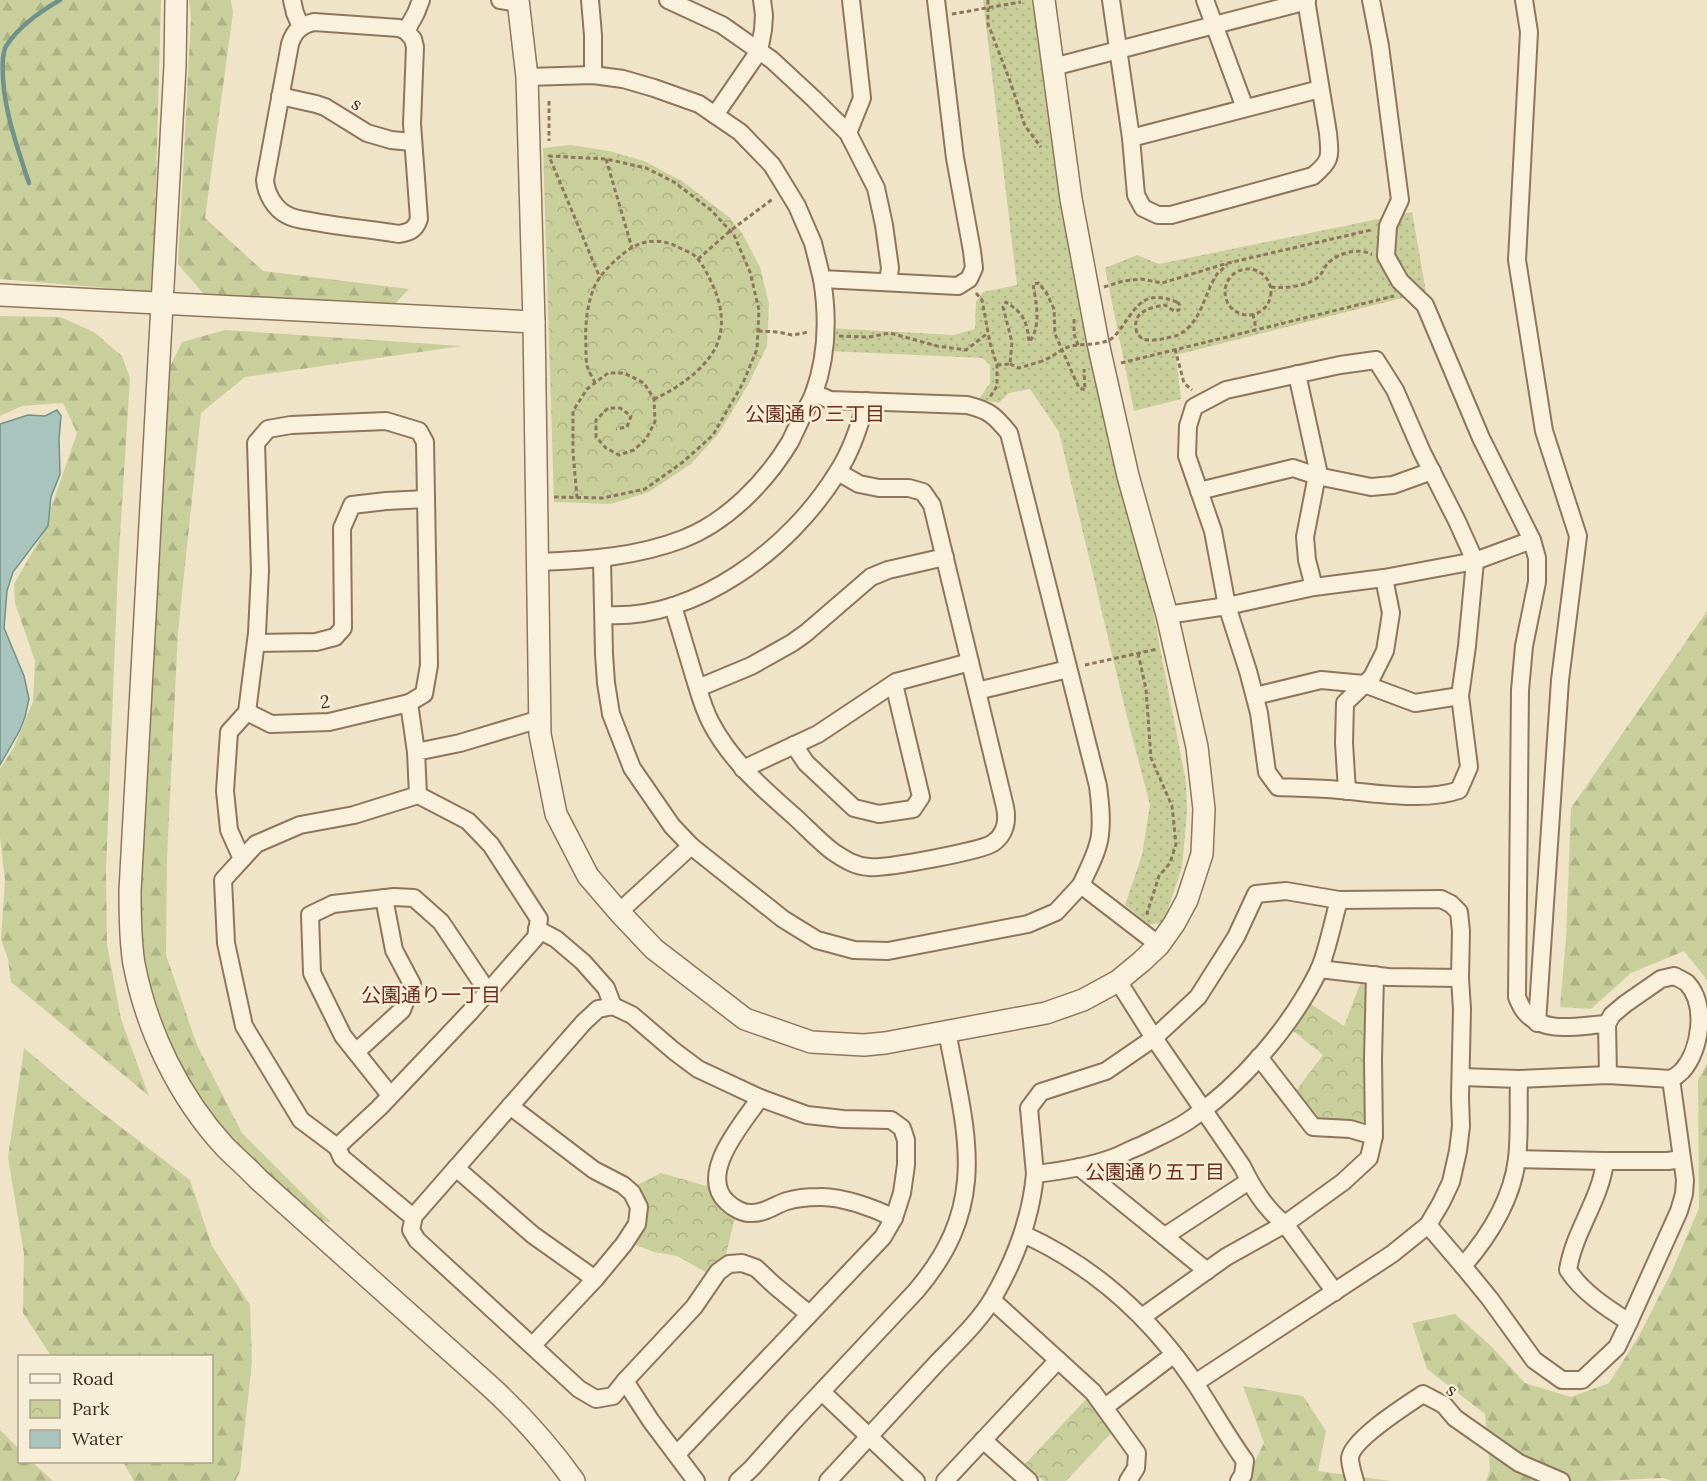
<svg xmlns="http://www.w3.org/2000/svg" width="1707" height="1481" viewBox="0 0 1707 1481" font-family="Lora,'Noto Sans JP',serif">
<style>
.forest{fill:url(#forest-firs)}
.park{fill:url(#park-crowns)}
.garden{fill:url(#garden-dots)}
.water{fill:#a9c4bc;stroke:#6f938a;stroke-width:1.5}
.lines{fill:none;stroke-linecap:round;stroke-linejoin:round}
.stream{stroke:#6f938a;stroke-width:4.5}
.minor-casing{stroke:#8d765c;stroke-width:20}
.tertiary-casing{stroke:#8d765c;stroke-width:24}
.path{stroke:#8d765c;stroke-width:3;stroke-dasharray:4.5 3;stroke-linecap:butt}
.minor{stroke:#faf1dc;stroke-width:16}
.tertiary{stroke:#faf1dc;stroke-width:21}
.path-bridge{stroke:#8d765c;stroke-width:3;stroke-dasharray:4.5 3;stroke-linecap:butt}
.labels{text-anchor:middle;stroke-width:5;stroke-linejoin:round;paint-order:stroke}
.street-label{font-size:18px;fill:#3d2e20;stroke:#f7eed8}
.neighbourhood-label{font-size:20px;fill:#6b2e1e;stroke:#f7eed8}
</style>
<defs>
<pattern id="forest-firs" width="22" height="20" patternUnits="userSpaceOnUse" patternTransform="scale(1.5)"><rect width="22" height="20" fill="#c9cf9b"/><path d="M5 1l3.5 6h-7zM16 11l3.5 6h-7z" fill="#aeb285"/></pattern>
<pattern id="park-crowns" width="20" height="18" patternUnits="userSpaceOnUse" patternTransform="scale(1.5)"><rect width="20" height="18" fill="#c9cf9b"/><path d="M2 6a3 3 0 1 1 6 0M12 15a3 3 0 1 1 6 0" fill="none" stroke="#aeb285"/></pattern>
<pattern id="garden-dots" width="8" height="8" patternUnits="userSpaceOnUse" patternTransform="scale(1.5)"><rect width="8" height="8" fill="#c9cf9b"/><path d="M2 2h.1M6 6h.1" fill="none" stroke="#aeb285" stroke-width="1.8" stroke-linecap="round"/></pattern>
</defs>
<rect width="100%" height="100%" fill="#f0e4c8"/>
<g class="forest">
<path d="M0,0H161L153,292L0,279Z"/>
<path d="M189,0H231L233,13L205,218L263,271L409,289L394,305L207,298L178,264L191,18Z"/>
<path d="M0,316L60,317L94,332L122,356L130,378L118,568L106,871L107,944L121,1019L149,1096L11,982L8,959L1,939L5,880L0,837V769L14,747L33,702L35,661L15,603L14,584L41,537L77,433L63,403L22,406L0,416Z"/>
<path d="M225,330L462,346L245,377L201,413L178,632L167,858L166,955L197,1045L242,1133L331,1222L316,1220L228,1138L178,1065L144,968L138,902L167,373L182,342Z"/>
<path d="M1707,611V980L1684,951L1631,973L1591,1009L1560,1007L1566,938L1571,808Z"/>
<path d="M24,1048L88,1102L190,1180L212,1246L250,1305L252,1362L240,1472L235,1481H134L123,1462H212V1356H51L23,1313L24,1254L8,1157Z"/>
<path d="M1707,1064V1481H1673L1663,1478L1599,1481H1486L1490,1470L1485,1414L1427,1369L1412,1323L1455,1314L1492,1347L1525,1383L1571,1397L1609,1383L1639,1336L1671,1273L1699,1208L1698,1080Z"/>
<path d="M1243,1386L1303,1396L1326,1431L1318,1471L1391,1481H1245L1264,1443Z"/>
<path d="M0,1430L19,1449L20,1462H32L53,1481H0Z"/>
</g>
<g class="park">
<path d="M570,145L609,151L644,161L682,181L730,218L742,233L760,267L769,304L767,346L748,385L719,433L691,464L649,492L611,504L554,502L543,148Z"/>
<path d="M1360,984L1368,985V1118L1357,1125L1317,1121L1295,1092L1323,1055L1291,1029L1308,1002L1344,1026Z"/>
<path d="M661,1173L710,1187L716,1198L736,1214L725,1258L709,1274L677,1256L654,1252L631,1243L643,1219L645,1200L635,1186Z"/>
<path d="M1091,1394L1114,1430L1066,1481H1044L1025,1464Z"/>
</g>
<g class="garden">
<path d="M983,0H1035L1186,782L1187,811L1182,868L1163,923L1149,925L1125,905L1142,855L1150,805L1126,713L1059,432L1030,389L1009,393L999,403L979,399L990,383V365L982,358L828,351L829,328L954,335L975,329L976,302L983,292L1017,285Z"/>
<path d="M1412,212L1426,292L1176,355L1181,399L1134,411L1105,268L1137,255L1159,264Z"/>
</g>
<path class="water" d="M57,410L61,416L59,439L60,474L51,497L48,526L13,572L7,591L4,628L24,676L29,699L25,717L20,730L0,765V424L28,415L45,416Z"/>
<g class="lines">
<path class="stream" d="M29,183C16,144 0,100 3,58C4,53 4,48 7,45C19,26 41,11 60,0"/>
<defs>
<g id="minor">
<path d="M292,0L295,13L301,27"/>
<path d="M500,0L519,3"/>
<path d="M590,0L593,35V75"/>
<path d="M668,0L722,25L772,60L814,99L848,133L876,188L884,225L890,268L888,282"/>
<path d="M1111,0L1131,138L1136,195L1143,208L1158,215H1171L1313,176C1332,160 1330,157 1328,133L1306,0"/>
<path d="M1205,0L1245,108"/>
<path d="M1371,0L1380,46L1400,200L1388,226L1386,256L1400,281L1425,305L1481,438L1532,540"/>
<path d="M1524,0L1529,32L1517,260L1544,431L1578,536L1560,680L1537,1023"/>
<path d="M314,22L399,28L406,31L413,39L415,47L412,124L419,219C415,230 410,232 399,234C370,229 339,227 310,221C302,220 294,219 287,215C275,209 266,194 265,180L290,44C294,31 301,25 314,22Z"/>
<path d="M406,31L416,13L421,0"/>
<path d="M1053,67L1307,1"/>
<path d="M527,77L593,75L623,79L654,88L699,104L740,132L772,165L797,206L813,243L822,279L958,286L969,279L974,268L972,251L955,158L936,0"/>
<path d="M280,96L316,104L325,107L367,133L391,140L412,142"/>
<path d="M715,115L759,51L763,30L764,15L762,0"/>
<path d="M848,133L862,98L851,0"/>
<path d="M1131,138L1320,89"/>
<path d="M1376,360L1395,390L1422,452L1457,521L1475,561L1467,646L1460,696L1469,767L1459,790C1427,802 1374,793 1339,790C1319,788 1299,788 1278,787L1267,772L1259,713L1248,671L1227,606L1213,531L1187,456L1188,426L1194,407L1226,390L1340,365Z"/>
<path d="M1297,374L1318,470L1305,537L1307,560L1314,587"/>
<path d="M814,393L830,400L967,405C989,410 995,416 1009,433L1098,786C1100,802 1102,818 1100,835C1098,852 1088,869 1081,885L1159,945"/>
<path d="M1199,491L1293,468L1317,476L1371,487L1393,485L1432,471"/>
<path d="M602,559L604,654L606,683L611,714L632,768L672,826L691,846L619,912"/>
<path d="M538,562C588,560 636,557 683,539C727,522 766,482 790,442C794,434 798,425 802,417C806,409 811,401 814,393C827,357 828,316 822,279"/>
<path d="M673,606C680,630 687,653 694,676C699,692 703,708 711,723C731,761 763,789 795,817C807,828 819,841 832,851C844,859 854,866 869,867C884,869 982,851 993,843C1005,835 1008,821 1005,807L932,505L923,492L909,488H879L859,484L838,472"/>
<path d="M604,615C696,621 791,548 837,473C851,452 860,425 866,401"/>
<path d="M1167,615L1227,606L1314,587L1384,578L1475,561L1532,540L1537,558V582L1524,646L1520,690L1517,997C1519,1002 1522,1009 1526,1013C1545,1035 1581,1025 1607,1024"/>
<path d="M256,643L316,642L335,637L343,628L342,528L352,505L386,501L426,499"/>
<path d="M698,688L751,666L792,643L806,633L871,577L888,570L945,557"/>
<path d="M977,691L1068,669"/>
<path d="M1255,696L1321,680L1364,684L1415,703L1460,696"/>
<path d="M247,712L271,724L329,722L409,703"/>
<path d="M794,745L806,763L854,808L879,814L913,809L921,797L894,684"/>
<path d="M743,769L818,734L896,682L970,662"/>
<path d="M1347,791L1344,743L1345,703L1372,677L1385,651L1391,613L1384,578"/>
<path d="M418,795L354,815L300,825L256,844L223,880L226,943L244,1026L301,1120L337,1147L379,1108L471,1011L536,937L539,919L491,845L468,821L418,795L416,752L460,743L540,719"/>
<path d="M691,846L783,919L817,940L854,950L888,951L1028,924L1056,912L1081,885"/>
<path d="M242,859L229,830L225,791L229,732L247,712L257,633L260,571L256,443L268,429L291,425L386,421L419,431L425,442L429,665L424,694L409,703L416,752"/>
<path d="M537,929L556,939L583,962L606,988L613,1006"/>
<path d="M1319,969L1388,977L1460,978"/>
<path d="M1118,981L1154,1038L1242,1166C1252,1187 1266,1210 1285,1224L1335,1292"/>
<path d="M356,1052L402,1010L412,984L394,950L384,898"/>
<path d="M1259,1057L1313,1127L1350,1129L1374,1136"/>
<path d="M1461,1077L1519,1079L1608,1075L1671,1079"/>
<path d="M390,1095L343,1036L312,973L310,915L333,904L394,897L414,898L441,922L488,992"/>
<path d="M760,1098C743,1123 697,1174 727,1202C733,1208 744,1214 752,1213C766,1213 774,1205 787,1201C797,1198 808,1197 819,1197C841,1196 874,1208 894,1218"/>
<path d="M510,1106L594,1170L623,1185L632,1193L639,1207L637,1224L624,1244L595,1279L533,1345"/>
<path d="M337,1147L342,1158L408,1213L414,1216"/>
<path d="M1517,1159L1605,1161H1668L1681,1159"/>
<path d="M1605,1161C1601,1199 1574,1231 1568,1270C1582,1292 1607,1308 1629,1322L1679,1211L1684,1194L1685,1180L1671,1079C1675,1077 1679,1074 1682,1071C1701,1050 1707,1004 1687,983C1683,980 1678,978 1674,976L1661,979L1625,1004L1612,1015L1607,1024L1608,1075"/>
<path d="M1079,1167L1207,1271"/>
<path d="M456,1168L533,1235L595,1279"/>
<path d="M1035,1174L1029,1108L1041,1092L1106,1071L1154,1038L1198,997L1236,937L1256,894L1286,891L1339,900"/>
<path d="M1428,1225L1463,1266C1490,1235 1512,1200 1517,1159C1520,1133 1518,1105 1519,1079"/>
<path d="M1023,1234C1094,1266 1152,1319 1195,1383C1212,1409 1227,1436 1245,1461L1243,1475L1239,1481"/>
<path d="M1165,1236L1249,1181"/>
<path d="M1463,1266L1490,1299L1534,1360L1562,1380H1582L1617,1347L1629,1322"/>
<path d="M1142,1317L1226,1257L1285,1224L1343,1182L1369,1158L1374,1136L1373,1059L1375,975"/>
<path d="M1058,1360L1093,1392L1137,1453L1136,1468L1128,1481"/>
<path d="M625,1381L613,1396L596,1399L579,1389L417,1240L411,1230L414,1216L584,1022L598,1009L613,1006L632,1015L674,1051L698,1069L760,1098L807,1115L843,1119L891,1120L902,1128L906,1140V1165L902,1193L894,1218L883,1237L677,1454"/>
<path d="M822,1392L916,1481"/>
<path d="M1105,1407L1173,1355"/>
<path d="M983,1440L1029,1481"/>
<path d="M696,1481L651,1421L625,1381L694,1307L718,1272L729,1264L742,1263L756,1268L774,1285L809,1314"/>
<path d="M738,1481L752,1468L793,1422L916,1291C991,1203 966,1134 947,1031"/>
<path d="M828,1481C864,1442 900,1403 936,1364C955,1344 979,1322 993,1298C1015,1260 1031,1218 1035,1174C1062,1171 1089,1167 1115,1157C1123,1154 1131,1149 1140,1146C1156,1138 1173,1131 1188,1121C1241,1085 1291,1027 1319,970C1327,952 1333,921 1339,900L1441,899L1451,904L1459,912L1461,931L1460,978L1462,1009L1460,1098L1461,1126L1458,1151L1451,1182L1441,1203L1428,1225L1392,1254L1195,1383"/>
<path d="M945,1481L1058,1360L992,1300"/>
<path d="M1355,1481C1353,1474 1350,1465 1350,1458C1352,1439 1407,1405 1423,1394L1444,1405L1455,1418L1519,1463L1561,1481"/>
</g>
<g id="tertiary">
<path d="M176,0L175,66L130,891C130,915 130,940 134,964C147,1031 179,1097 225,1147C236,1158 248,1168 258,1179L493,1389C523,1417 550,1447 574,1481"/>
<path d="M0,295L534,322L527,77L518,0"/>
<path d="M534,322L540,734L556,814L588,876L619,912L654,949L745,1019L811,1042L864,1045L885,1043L1046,1013L1083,1000L1118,981L1141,962L1159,945L1174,924L1187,900L1202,854L1204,809L1197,747L1167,615L1128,476L1098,343L1071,199L1044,0"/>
</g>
</defs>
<use href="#minor" class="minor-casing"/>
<use href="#tertiary" class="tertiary-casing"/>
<g class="path">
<path d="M988,0V24L1010,81L1025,126L1041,147"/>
<path d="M952,14L1021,2"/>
<path d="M549,101V141"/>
<path d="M606,159L632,248"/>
<path d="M698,259L730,231L774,198"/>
<circle cx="1248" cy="292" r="23"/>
<path d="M1104,287L1123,281L1141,279L1162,283L1228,263L1371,230"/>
<path d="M1271,287C1283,289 1307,286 1317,278C1322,275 1324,267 1328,263C1340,252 1358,248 1372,254"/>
<path d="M976,293L982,300L990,343L997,365V386L990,397"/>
<path d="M1177,302L1180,305L1179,310L1174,311L1165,305C1152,307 1133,311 1136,328C1136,332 1139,337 1143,339C1148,341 1157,340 1162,339C1168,337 1175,337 1180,334C1202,321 1204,294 1217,274C1220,271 1224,268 1227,264"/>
<path d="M1253,314L1256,329"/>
<path d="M1074,319V334L1079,348"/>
<path d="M758,331L778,332L792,335L809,332"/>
<path d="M839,336L869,337L890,333L937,346L966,350L988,333"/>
<path d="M1175,349L1184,383L1192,390"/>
<path d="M1121,363L1394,296"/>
<path d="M1010,364L1019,368L1039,362"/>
<path d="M997,365L1010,364L1012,342L1003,307L1006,302C1024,314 1027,321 1029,342C1042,327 1036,302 1033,284L1039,283L1047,294L1054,309L1055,334L1079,388L1085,390L1084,369"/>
<path d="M595,383C593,378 589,372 587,366C586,361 586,354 586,348C585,327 586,310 593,290C598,277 608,267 618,258C638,240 657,236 680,248C685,251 693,253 696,257C699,260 702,265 704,268C717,291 727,316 718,342C709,367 677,389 654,399"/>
<path d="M554,497L603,498L645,489L683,462L713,435L743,383L757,349L759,310L750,272L734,235L711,210L674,182L646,168L606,159L549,156L600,278"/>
<path d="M577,498L573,452V411L587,389L608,373H624L644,383L654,399L655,422L646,439L634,450L619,455L606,448L596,437V420L608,408H620L631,416L627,427L616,429"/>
<path d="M1138,653L1146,689L1151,758L1172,806L1176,844L1170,863L1159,876L1147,913L1149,916"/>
<path d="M1085,665L1157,649"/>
</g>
<use href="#minor" class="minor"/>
<use href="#tertiary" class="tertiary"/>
<path class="path-bridge" d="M1039,362C1050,359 1058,351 1068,347C1080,343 1097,346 1109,340C1114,338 1118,332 1122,327C1138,303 1146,290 1177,302"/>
</g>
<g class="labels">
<g class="street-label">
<text transform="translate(357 104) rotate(34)" y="6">s</text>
<text transform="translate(325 702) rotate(-7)" y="6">2</text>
<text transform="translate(1452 1390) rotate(38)" y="6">s</text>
</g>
<g class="neighbourhood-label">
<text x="815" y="421">公園通り三丁目</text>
<text x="431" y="1002">公園通り一丁目</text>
<text x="1155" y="1179">公園通り五丁目</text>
</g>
</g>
<rect x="18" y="1355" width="195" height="108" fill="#f7eed8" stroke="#ada18e" stroke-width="1.5"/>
<rect x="30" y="1374" width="30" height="9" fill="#faf1dc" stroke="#ada18e" stroke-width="1.5"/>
<text x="72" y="1385" font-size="18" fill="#3d2e20">Road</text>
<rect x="30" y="1400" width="30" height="18" fill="url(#park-crowns)" stroke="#ada18e" stroke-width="1.5"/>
<text x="72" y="1415" font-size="18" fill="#3d2e20">Park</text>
<rect x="30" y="1430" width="30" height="18" fill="#a9c4bc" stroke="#ada18e" stroke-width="1.5"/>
<text x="72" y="1445" font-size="18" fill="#3d2e20">Water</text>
</svg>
